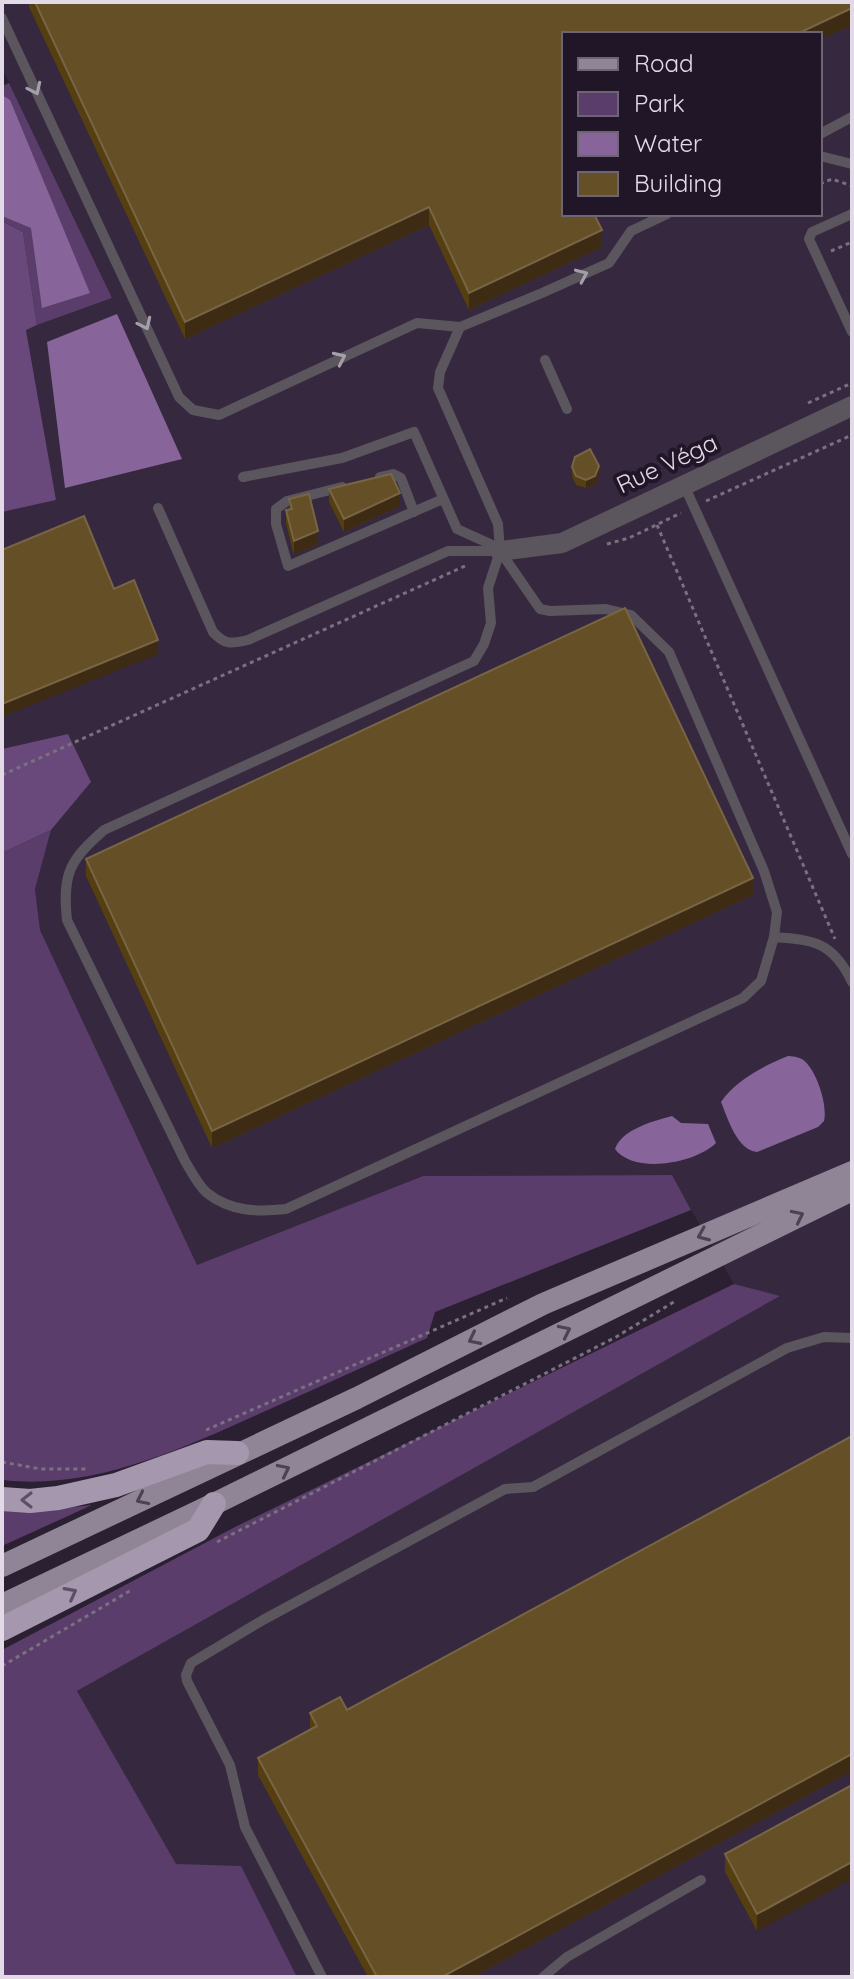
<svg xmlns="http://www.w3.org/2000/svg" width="854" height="1979" viewBox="0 0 854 1979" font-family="Quicksand,sans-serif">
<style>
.built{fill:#36293f;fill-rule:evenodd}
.green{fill:#5a3d6a}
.forest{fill:#69487b}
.water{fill:#87659b}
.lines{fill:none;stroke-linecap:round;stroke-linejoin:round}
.path{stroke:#7a7180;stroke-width:3;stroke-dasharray:4 4;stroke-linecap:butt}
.service{stroke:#5b555e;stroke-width:10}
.minor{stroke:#5b555e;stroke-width:20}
.primary{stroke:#908497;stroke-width:22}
.motorway{stroke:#a597ae;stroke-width:24}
.wall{fill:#553e10}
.shaded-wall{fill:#3e2b14}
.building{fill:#644f27;stroke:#786545;stroke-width:2}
.oneway{stroke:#a59fa9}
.oneway2{stroke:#4d4254}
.oneway3{stroke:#5c5064}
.labels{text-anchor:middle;stroke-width:8;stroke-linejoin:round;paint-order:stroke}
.street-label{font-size:24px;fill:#e2dbe7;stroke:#211628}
</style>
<rect width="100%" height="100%" fill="#2b2032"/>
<path class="built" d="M2,2H852V1977H297L241,1867L176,1865L77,1691L779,1296L734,1284L671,1175L423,1176L197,1265L40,930L35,889L51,830L91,782L68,734L2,749V512L56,500L26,329L112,298L2,68ZM564,34H820V214H564Z"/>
<g class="green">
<path d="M9,83L112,298L37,325L23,232L2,221V86Z"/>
<path d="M51,830L35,889L40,930L197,1265L423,1176L672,1175L691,1210L435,1312L427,1338C375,1362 323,1385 270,1409C187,1446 96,1491 2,1480V853Z"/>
<path d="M734,1284L780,1296L77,1691L176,1864L241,1866L297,1977H2V1650L237,1526Z"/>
<path d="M92,1505L2,1546V1508L28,1512Z"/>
</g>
<g class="forest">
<path d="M2,221L23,232L37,325L26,330L56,500L2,512Z"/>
<path d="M68,734L91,782L51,830L2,853V749Z"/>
</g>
<g class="water">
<path d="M2,95L10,100L90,293L42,308L31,228L2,216Z"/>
<path d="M117,314L182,459L65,488L47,342Z"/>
<path d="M788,1056C792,1056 798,1057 802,1059C816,1068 828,1105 824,1121L818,1127L757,1152C737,1150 728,1119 721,1102C735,1081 765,1065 788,1056Z"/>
<path d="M672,1116L681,1123L708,1124L716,1143C696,1163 634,1175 615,1149C622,1129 654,1121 672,1116Z"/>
</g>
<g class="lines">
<g class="path">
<path d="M820,184L832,179L852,186"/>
<path d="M831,251L852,242"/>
<path d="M808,403L852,383"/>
<path d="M706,501L852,435"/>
<path d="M657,525L835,939"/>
<path d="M607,544L629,538L681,513"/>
<path d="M2,775L465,566"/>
<path d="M206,1430L507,1298"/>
<path d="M2,1462L41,1469H86"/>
<path d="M217,1542L616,1337L677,1300"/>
<path d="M2,1666L133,1589"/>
</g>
<g class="service">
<path d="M2,18L179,397L193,410L219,415L417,323L460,327L542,293L609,263L631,231L667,214"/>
<path d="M820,134L852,117"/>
<path d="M820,156L852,164"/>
<path d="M852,214L812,232L809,239L852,332"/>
<path d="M460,327L440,372L438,388L498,524L500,551L488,588L491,623L484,644L474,661L104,830C70,860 62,873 67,920L185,1161C191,1171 198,1185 207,1193C231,1212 258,1212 286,1209L743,998L761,981L774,937L777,912L764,871L669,652L631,615L606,609L550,611L540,609L500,551"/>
<path d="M545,360L567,409"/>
<path d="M243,477L342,458L414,432L457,529L499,548"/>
<path d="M380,477L393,474L401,478L414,512"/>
<path d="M684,485L852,854"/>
<path d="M342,487L287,501L276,509V524L288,566L443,499"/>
<path d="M158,508L213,632C225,645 231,644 248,640L448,551H500"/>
<path d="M774,937C814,940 833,942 852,982"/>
<path d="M322,1977L245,1827L230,1765L187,1681L186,1675L191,1663L263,1620L505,1489L533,1487L787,1348L824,1337L852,1338"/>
<path d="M543,1977L567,1957L701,1880"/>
</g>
<path class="minor" d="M500,551L562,543L852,406"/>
<g class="primary">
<path d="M2,1566L357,1398L543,1304L852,1172"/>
<path d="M2,1605L214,1504L852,1190"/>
</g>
<g class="motorway">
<path d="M2,1499L30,1501L58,1498L116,1485L207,1452L237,1453"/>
<path d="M2,1629L198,1530L214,1504"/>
</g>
</g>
<g class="wall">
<path d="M29,2H852V25L820,40V34H564V214L602,247L469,310L429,225L185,339L29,7Z"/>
<path d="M572,467L599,475L595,485L586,488L576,485L572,476Z"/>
<path d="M329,489L400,506L344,532L329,502Z"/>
<path d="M289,499L318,544L294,555L286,524V510H289Z"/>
<path d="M86,859L753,895L212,1148L86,876Z"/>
<path d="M852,1436V1771L473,1977H368L258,1775V1758L310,1730V1713L347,1710Z"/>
<path d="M852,1785L757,1931L725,1872V1854Z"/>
</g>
<g class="shaded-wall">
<path d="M852,8V25L820,40V34H797Z"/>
<path d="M429,207V225L185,339V322Z"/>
<path d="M602,230V247L469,310V293Z"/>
<path d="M599,466V475L595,485L586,488V480Z"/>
<path d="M400,493V506L344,532V519Z"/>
<path d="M318,531V544L294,555V541Z"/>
<path d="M158,640V654L2,717V704Z"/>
<path d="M753,878V895L212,1148V1131Z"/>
<path d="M852,1754V1771L473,1977H442Z"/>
<path d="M852,1862V1879L757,1931V1914Z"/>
</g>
<g class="building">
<path d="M35,2H852V8L797,34H564V144L562,145L564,150V214H594L602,230L469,293L429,207L185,322Z"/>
<path d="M590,449L599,466L595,476L586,480L576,476L572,467L575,457Z"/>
<path d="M391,474L400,493L344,519L329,489Z"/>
<path d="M309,494L318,531L294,541L286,510L292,509L289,499Z"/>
<path d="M84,516L114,589L134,580L158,640L2,704V550Z"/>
<path d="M625,608L753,878L212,1131L86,859Z"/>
<path d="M852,1436V1754L442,1977H377L258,1758L317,1726L310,1713L340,1697L347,1710Z"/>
<path d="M852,1785V1862L757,1914L725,1854Z"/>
</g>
<defs><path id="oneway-chevron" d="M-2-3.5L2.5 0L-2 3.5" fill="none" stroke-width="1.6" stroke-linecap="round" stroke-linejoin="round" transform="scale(2)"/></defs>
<g class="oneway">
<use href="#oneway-chevron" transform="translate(35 89) rotate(65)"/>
<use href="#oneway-chevron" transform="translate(582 275) rotate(-24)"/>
<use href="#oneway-chevron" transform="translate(145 324) rotate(65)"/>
<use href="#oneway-chevron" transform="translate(340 358) rotate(-25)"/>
</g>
<g class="oneway2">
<use href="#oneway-chevron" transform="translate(798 1216) rotate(-26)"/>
<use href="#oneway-chevron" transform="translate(703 1235) rotate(157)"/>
<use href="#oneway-chevron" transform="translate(565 1331) rotate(-26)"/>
<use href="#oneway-chevron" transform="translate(474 1339) rotate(153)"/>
<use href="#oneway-chevron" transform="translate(284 1470) rotate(-26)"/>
<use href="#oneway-chevron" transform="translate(142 1499) rotate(154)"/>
</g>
<g class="oneway3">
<use href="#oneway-chevron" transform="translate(27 1500) rotate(-180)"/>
<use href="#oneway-chevron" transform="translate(71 1593) rotate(-28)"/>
</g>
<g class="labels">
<g class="street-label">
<text transform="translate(667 464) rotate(-25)" y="8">Rue Véga</text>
</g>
</g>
<rect width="854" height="1979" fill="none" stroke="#e2dbe7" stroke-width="8"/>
<rect x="562" y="32" width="260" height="184" fill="#211628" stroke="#6e6574" stroke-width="2"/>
<rect x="578" y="58" width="40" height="12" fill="#908497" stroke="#6e6574" stroke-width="2"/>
<text x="634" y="72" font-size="24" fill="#e2dbe7">Road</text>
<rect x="578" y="92" width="40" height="24" fill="#5a3d6a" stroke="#6e6574" stroke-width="2"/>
<text x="634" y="112" font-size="24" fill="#e2dbe7">Park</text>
<rect x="578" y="132" width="40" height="24" fill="#87659b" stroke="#6e6574" stroke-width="2"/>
<text x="634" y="152" font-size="24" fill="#e2dbe7">Water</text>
<rect x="578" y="172" width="40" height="24" fill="#644f27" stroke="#6e6574" stroke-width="2"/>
<text x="634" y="192" font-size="24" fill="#e2dbe7">Building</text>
</svg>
